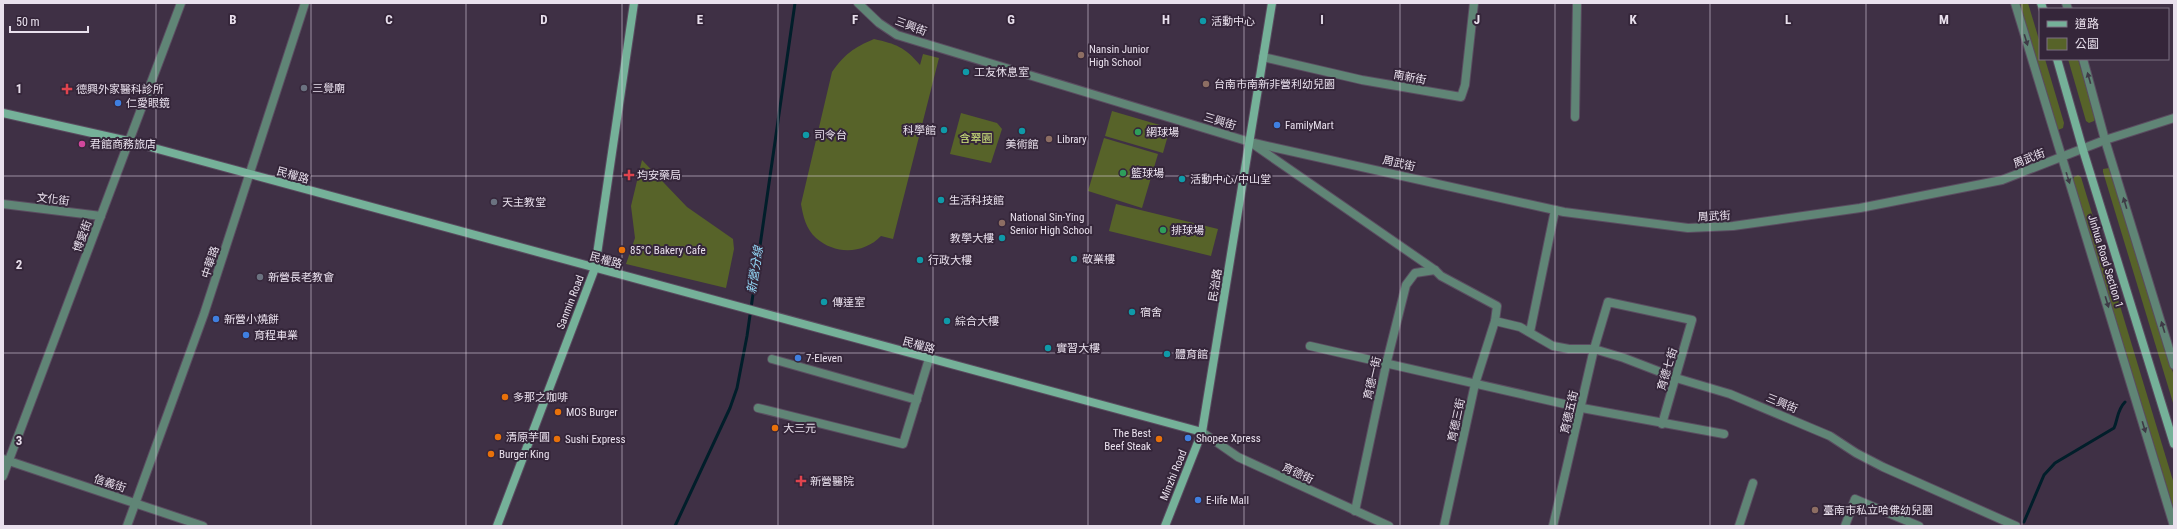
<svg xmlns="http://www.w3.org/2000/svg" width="2177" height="529" viewBox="0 0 2177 529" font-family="'Roboto Condensed','Noto Sans TC',sans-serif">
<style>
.green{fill:#576329}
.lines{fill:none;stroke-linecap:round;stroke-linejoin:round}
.stream{stroke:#011e2a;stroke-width:3}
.street-casing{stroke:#5a4c60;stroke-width:10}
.secondary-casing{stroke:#5a4c60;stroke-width:10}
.street{stroke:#608576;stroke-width:8}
.secondary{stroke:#75b199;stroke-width:8}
.oneway{fill:#3e3946}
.grid{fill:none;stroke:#e9e0ed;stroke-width:1;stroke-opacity:0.55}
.culture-dot{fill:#0f9aa8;stroke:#35263a;stroke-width:1.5}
.education-dot{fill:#8d6e63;stroke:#35263a;stroke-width:1.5}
.worship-dot{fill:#6b7280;stroke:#35263a;stroke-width:1.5}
.health-dot{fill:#e0444e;stroke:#35263a;stroke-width:1.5}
.shop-dot{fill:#3f7fe0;stroke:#35263a;stroke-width:1.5}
.leisure-dot{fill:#2e9e5b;stroke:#35263a;stroke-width:1.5}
.hotel-dot{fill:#d1479c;stroke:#35263a;stroke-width:1.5}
.food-dot{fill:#e8710a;stroke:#35263a;stroke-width:1.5}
.labels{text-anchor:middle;stroke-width:4;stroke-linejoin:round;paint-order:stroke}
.poi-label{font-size:11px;fill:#e9e0ed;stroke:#35263a;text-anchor:start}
.street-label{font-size:11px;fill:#e9e0ed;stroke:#35263a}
.park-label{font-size:11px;fill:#d2e87d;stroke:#35263a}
.water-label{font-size:12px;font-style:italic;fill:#94d8f8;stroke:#35263a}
.grid-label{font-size:13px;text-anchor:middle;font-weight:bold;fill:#e9e0ed;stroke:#35263a;stroke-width:4;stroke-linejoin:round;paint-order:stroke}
</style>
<rect width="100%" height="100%" fill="#3f3045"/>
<g class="green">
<path d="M2017,3H2028L2040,43V59H2045L2064,123L2063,128L2058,130Z"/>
<path d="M874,39C896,44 905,47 920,65L923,54L939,58L893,239L881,236C864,254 835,255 816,238C806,229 803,216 801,204L832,72C845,54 853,48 874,39Z"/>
<path d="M2068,59H2078L2095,117L2094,121L2089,123L2086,121Z"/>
<path d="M1112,111L1170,128L1163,153L1105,136Z"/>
<path d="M961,113L997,123L1002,129L991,163L950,154Z"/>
<path d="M1104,138L1158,154L1142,208L1088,191Z"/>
<path d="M642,160L687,207L733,239L734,249L726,288L626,264L635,238L631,206Z"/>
<path d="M2109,168L2112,169L2174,376V406L2103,172V169Z"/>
<path d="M2078,175L2081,177L2174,484V510L2073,180L2074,177Z"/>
<path d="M1116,204L1218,229L1211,256L1109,231Z"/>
</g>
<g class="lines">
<g class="stream">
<path d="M2024,522L2044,475L2055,463L2114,428C2118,419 2117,410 2125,402"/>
<path d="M675,526L730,408L737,388L747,336L795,3"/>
</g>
<defs>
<g id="street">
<path d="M858,3L879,23L897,35L1250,142L1435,270L1441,276L1497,306L1495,321L1520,327L1553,346L1569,349H1594L1624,358L1676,378L1730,394L1830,436L1856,453L1883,467L2016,526"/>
<path d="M2015,3L2174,526"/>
<path d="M2066,3L2068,9"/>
<path d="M1263,57L1362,80L1461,97L1465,85L1474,3"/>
<path d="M2083,59L2105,140L2174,365"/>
<path d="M1575,117L1577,3"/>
<path d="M1254,143L1564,212L1688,228L1733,226L1860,208L2002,180L2105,140L2174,118"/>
<path d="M3,204L101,216"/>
<path d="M1530,332L1555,210"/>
<path d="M1310,346L1582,408L1724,434"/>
<path d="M772,359L917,400"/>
<path d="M758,408L903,444L929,359"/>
<path d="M1202,432L1238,457L1389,526"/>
<path d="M3,459L203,526"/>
<path d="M3,476L181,3"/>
<path d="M1355,511L1386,365L1406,285L1415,273L1435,270"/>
<path d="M127,526L204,314L305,3"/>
<path d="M1444,526L1475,384L1495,321"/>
<path d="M1553,526L1594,349L1608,302L1692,320L1662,424"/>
<path d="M1739,526L1753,483"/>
<path d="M1845,526L1855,499L1919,526"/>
</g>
<g id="secondary">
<path d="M2041,3L2043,9"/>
<path d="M2057,59L2083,150L2174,444"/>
<path d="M3,113L128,141L1202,432"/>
<path d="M497,526L595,268L634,3"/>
<path d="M1165,526L1202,432L1272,3"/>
</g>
</defs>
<use href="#street" class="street-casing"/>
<use href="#secondary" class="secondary-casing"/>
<use href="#street" class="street"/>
<use href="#secondary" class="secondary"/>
</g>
<defs><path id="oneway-solid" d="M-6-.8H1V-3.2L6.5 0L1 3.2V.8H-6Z"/></defs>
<g class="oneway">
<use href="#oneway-solid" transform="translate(2026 40) rotate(73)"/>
<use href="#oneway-solid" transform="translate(2089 78) rotate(-106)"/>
<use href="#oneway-solid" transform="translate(2068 178) rotate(72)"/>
<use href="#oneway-solid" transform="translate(2125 203) rotate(-107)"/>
<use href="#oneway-solid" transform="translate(2107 302) rotate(73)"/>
<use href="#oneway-solid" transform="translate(2163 327) rotate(-107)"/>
<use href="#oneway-solid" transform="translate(2144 427) rotate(73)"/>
</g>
<path class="grid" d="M156,3V526M311,3V526M466,3V526M622,3V526M778,3V526M933,3V526M1088,3V526M1244,3V526M1400,3V526M1555,3V526M1710,3V526M1866,3V526M2022,3V526M3,176H2174M3,353H2174"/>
<g class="culture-dot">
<circle cx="1203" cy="21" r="4"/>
<circle cx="966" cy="72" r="4"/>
<circle cx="944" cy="130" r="4"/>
<circle cx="1022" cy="131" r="4"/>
<circle cx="806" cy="135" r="4"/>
<circle cx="1182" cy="179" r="4"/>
<circle cx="941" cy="200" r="4"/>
<circle cx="1002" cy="238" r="4"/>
<circle cx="1074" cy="259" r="4"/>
<circle cx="920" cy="260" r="4"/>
<circle cx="824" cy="302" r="4"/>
<circle cx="1132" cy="312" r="4"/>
<circle cx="947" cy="321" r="4"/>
<circle cx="1048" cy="348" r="4"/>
<circle cx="1167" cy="354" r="4"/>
</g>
<g class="education-dot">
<circle cx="1081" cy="55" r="4"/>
<circle cx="1206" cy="84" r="4"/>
<circle cx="1049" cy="139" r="4"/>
<circle cx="1002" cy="223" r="4"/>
<circle cx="1815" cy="510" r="4"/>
</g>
<g class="worship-dot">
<circle cx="304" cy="88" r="4"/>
<circle cx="494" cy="202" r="4"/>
<circle cx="260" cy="277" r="4"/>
</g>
<g class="health-dot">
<path d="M65 83h4v4h4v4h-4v4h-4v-4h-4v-4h4z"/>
<path d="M627 169h4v4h4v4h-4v4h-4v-4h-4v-4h4z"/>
<path d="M799 475h4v4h4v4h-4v4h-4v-4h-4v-4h4z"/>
</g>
<g class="shop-dot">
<circle cx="118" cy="103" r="4"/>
<circle cx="1277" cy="125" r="4"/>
<circle cx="216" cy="319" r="4"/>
<circle cx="246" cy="335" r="4"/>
<circle cx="798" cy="358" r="4"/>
<circle cx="1188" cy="438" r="4"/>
<circle cx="1198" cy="500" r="4"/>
</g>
<g class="leisure-dot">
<circle cx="1138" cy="132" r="4"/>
<circle cx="1123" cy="173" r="4"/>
<circle cx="1163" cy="230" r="4"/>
</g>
<circle class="hotel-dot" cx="82" cy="144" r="4"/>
<g class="food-dot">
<circle cx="622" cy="250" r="4"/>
<circle cx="505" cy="397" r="4"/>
<circle cx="558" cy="412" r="4"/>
<circle cx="775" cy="428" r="4"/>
<circle cx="498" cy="437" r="4"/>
<circle cx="557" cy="439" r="4"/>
<circle cx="1159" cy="439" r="4"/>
<circle cx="491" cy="454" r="4"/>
</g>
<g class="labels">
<g class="poi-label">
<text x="1211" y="25">活動中心</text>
<text x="1089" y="53">Nansin Junior<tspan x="1089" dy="13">High School</tspan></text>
<text x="974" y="76">工友休息室</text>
<text x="1214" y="88">台南市南新非營利幼兒園</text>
<text x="312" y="92">三覺廟</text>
<text x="76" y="93">德興外家醫科診所</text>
<text x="126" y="107">仁愛眼鏡</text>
<text x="1285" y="129">FamilyMart</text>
<text x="936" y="134" text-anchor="end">科學館</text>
<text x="1146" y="136">網球場</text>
<text x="814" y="139">司令台</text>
<text x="1057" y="143">Library</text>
<text x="90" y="148">君館商務旅店</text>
<text x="1022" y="148" text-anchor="middle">美術館</text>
<text x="1131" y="177">籃球場</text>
<text x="637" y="179">均安藥局</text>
<text x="1190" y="183">活動中心/中山堂</text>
<text x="949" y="204">生活科技館</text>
<text x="502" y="206">天主教堂</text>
<text x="1010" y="221">National Sin-Ying<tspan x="1010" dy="13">Senior High School</tspan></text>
<text x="1171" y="234">排球場</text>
<text x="994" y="242" text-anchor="end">教學大樓</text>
<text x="630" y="254">85°C Bakery Cafe</text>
<text x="1082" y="263">敬業樓</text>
<text x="928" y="264">行政大樓</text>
<text x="268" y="281">新營長老教會</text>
<text x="832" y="306">傳達室</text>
<text x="1140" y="316">宿舍</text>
<text x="224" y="323">新營小燒餅</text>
<text x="955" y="325">綜合大樓</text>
<text x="254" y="339">育程車業</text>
<text x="1056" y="352">實習大樓</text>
<text x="1175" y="358">體育館</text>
<text x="806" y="362">7-Eleven</text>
<text x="513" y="401">多那之咖啡</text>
<text x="566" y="416">MOS Burger</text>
<text x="783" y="432">大三元</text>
<text x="1151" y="437" text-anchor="end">The Best<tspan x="1151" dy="13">Beef Steak</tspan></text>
<text x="506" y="441">清原芋圓</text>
<text x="1196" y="442">Shopee Xpress</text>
<text x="565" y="443">Sushi Express</text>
<text x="499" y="458">Burger King</text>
<text x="810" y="485">新營醫院</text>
<text x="1206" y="504">E-life Mall</text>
<text x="1823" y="514">臺南市私立哈佛幼兒園</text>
</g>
<g class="street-label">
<text transform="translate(911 26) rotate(20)" y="4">三興街</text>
<text transform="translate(1410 77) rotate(10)" y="4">南新街</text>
<text transform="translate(1220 121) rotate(17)" y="4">三興街</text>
<text transform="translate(2029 158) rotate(-21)" y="4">周武街</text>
<text transform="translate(1399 163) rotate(13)" y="4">周武街</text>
<text transform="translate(293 175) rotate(16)" y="4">民權路</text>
<text transform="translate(53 199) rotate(7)" y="4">文化街</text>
<text transform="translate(1714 216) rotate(-3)" y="4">周武街</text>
<text transform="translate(82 236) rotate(-70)" y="4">博愛街</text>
<text transform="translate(606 260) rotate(15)" y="4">民權路</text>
<text transform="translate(2106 261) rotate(73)" y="4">Jinhua Road Section 1</text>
<text transform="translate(210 262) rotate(-72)" y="4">中華路</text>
<text transform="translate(1215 285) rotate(-81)" y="4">民治路</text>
<text transform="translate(570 302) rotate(-69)" y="4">Sanmin Road</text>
<text transform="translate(919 345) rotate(16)" y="4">民權路</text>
<text transform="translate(1667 369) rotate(-73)" y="4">育德七街</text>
<text transform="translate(1372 378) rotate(-77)" y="4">育德一街</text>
<text transform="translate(1782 403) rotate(22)" y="4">三興街</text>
<text transform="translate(1569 412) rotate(-77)" y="4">育德五街</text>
<text transform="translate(1456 420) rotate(-78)" y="4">育德三街</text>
<text transform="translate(1298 473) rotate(25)" y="4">育德街</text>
<text transform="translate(1173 475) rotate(-68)" y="4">Minzhi Road</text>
<text transform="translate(110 483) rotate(19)" y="4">信義街</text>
</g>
<g class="park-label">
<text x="976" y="142">含翠園</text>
</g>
<g class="water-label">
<text transform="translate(755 270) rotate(-81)" y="4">新營分線</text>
</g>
</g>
<g class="grid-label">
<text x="233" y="24">B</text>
<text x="389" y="24">C</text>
<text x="544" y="24">D</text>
<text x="700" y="24">E</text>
<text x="855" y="24">F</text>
<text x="1011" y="24">G</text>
<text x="1166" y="24">H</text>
<text x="1322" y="24">I</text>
<text x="1477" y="24">J</text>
<text x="1633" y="24">K</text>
<text x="1788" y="24">L</text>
<text x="1944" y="24">M</text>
<text x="19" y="93">1</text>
<text x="19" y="269">2</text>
<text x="19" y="445">3</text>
</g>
<rect width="2177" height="529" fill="none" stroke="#e9e0ed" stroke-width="8"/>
<rect x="2039" y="8" width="130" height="52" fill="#35263a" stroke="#7d7082"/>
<rect x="2047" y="21" width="20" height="6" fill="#75b199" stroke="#7d7082"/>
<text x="2075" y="28" font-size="12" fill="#e9e0ed">道路</text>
<rect x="2047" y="38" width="20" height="12" fill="#576329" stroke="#7d7082"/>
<text x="2075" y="48" font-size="12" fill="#e9e0ed">公園</text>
<path d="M10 26v6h78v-6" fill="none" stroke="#e9e0ed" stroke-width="2"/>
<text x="16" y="26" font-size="12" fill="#e9e0ed" stroke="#35263a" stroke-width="3" paint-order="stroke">50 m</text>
</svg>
